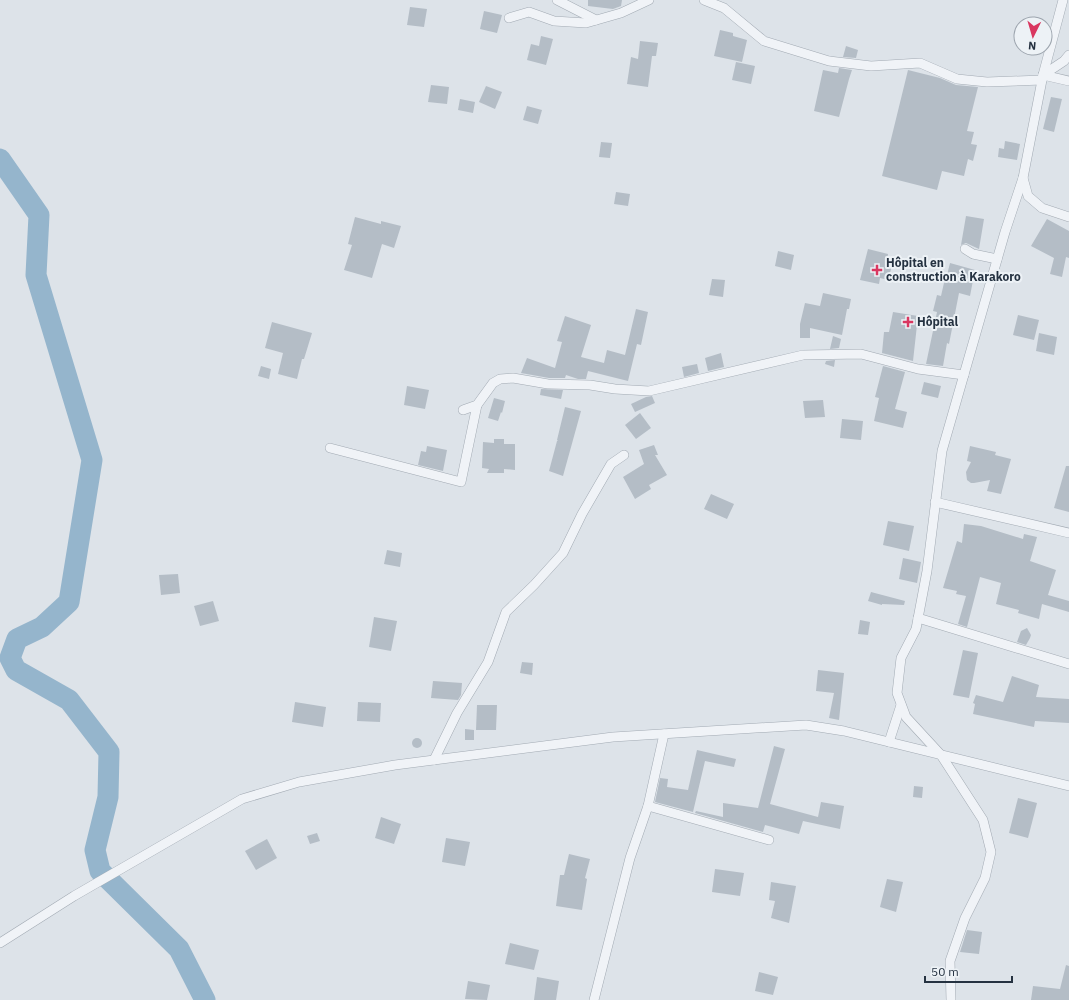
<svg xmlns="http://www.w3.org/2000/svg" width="1069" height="1000" viewBox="0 0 1069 1000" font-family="'IBM Plex Sans',sans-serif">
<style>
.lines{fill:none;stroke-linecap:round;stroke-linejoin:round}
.river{stroke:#95b5cc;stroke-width:21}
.building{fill:#b4bdc6}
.street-casing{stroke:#a2aab3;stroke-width:10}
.street{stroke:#f0f3f7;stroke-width:9}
.poi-dot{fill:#d93760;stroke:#edf2f6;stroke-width:1.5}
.labels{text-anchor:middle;stroke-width:4;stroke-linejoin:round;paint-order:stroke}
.poi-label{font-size:12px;font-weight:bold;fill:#253241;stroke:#edf2f6;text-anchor:start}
</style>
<rect width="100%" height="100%" fill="#dde3e9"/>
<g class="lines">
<path class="river" d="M0,159L39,215L36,275L92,460L69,602L42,627L17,639L10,658L16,670L69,700L109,752L108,797L95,850L100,871L179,949L205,1000"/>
</g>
<g class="building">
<path d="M588,0H622L621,6L613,9L588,6Z"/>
<path d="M410,7L427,9L424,27L407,25Z"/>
<path d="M484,11L502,15L497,33L480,29Z"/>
<path d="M720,30L733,33V36L747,40L742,62L714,56Z"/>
<path d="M541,36L553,39L546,65L527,60L531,44L539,46Z"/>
<path d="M640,41L658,43L656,56H652L648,87L627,84L631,57L638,59Z"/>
<path d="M846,46L858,50L856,58L843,57Z"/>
<path d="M736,62L755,66L751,84L732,80Z"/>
<path d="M839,68L852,70L849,79L839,117L814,111L823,70L838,73Z"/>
<path d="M908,70L940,78L956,85L978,87L967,131L974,132L971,144L977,145L973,161L968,159L964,176L942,171L937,190L882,176Z"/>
<path d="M431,85L449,87L447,104L428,102Z"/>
<path d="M486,86L502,92L495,109L479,102Z"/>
<path d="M1051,97L1062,99L1054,132L1043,129Z"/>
<path d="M460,99L475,102L473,113L458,110Z"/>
<path d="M527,106L542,110L538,124L523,120Z"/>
<path d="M1005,141L1020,144L1017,160L998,157L999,148L1004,149Z"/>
<path d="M601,142L612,143L610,158L599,157Z"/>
<path d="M616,192L630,194L628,206L614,204Z"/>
<path d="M966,216L984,219L979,249L966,243L961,245Z"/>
<path d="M355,217L381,224V221L401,226L394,248L382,244L372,278L344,270L352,245L348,244Z"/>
<path d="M1047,219L1069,231V258L1066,257L1062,277L1050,274L1054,258L1031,246Z"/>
<path d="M868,249L888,254L887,260L893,262L888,280L880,278L879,284L860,280Z"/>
<path d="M778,251L794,255L791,270L775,266Z"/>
<path d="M950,263L975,270L970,296L959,293L949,344L947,343L943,366L926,364L937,312L933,311L937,295L941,296L946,274L947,275Z"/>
<path d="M712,279L725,280L723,297L709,295Z"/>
<path d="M823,293L851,299L849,309H847L842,335L810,328V338H800V324L805,303L820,306Z"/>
<path d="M636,309L648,312L641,345L637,344L628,381L588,371L586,379H578L566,375L565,378H549L521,373L527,358L555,368L562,342L557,341L565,316L591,325L581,357L604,363L607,350L625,355Z"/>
<path d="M893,312L918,316L913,361L882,353L884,332H889Z"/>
<path d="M1018,315L1039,320L1034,340L1013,335Z"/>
<path d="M272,322L312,333L304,359H302L297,379L278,374L283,353L265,348Z"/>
<path d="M1039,333L1057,337L1054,355L1036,351Z"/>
<path d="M833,336L841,339L839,348L830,349Z"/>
<path d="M721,353L724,367L708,371L705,358Z"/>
<path d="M835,360L834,367L825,364L826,361Z"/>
<path d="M697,364L699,373L684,377L682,367Z"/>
<path d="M261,366L271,369L269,379L258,376Z"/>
<path d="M883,366L905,372L895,409L907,412L903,428L874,421L879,398L875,397Z"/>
<path d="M924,382L941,386L938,398L921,394Z"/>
<path d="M407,386L429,390L425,409L404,405Z"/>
<path d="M541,389L563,390L561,399L540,395Z"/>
<path d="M652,396L655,403L635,412L631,404L646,397Z"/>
<path d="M494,398L505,401L502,413L501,412L498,421L488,418Z"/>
<path d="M823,400L825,417L805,418L803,401Z"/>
<path d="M565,407L581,411L563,476L549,471L557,441H558L557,440Z"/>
<path d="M640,413L651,428L636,439L625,425Z"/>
<path d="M842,419L863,421L861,440L840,438Z"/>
<path d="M494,439H504V444H515V470L504,469V473H487L489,469L482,468L483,442L494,443Z"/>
<path d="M654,445L658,455H655L667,475L649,485L651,489L635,499L623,477L644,464L639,450Z"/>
<path d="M427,446L447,450L443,471L418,465L421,451L426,452Z"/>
<path d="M970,446L996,452L995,455L1011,459L1001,494L987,491L990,480L974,483H971L967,480L966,472L971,462L967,461Z"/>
<path d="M1066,466H1069V512L1054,508Z"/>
<path d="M711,494L734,504L727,519L704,509Z"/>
<path d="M888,521L914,526L909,551L883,545Z"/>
<path d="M964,524L981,526L1023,539L1024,534L1037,537L1030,561L1056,570L1048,595L1069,601V612L1042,604L1039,619L1018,613L1019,610L996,604L1001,583L980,577L967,627L958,624L966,596L956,594L957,591L943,588L957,541L962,543Z"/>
<path d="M387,550L402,553L400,567L384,564Z"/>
<path d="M903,558L921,562L917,583L899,579Z"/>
<path d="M178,574L180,593L161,595L159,575Z"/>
<path d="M871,592L905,601L904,605L882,604V605L868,601Z"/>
<path d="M213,601L219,621L200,626L194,606Z"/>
<path d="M374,617L397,621L391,651L369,647Z"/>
<path d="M860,620L870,622L868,635L858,634Z"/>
<path d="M1027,628L1031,635L1030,638L1026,645L1017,642L1021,631Z"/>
<path d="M963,650L978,653L969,698L953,695Z"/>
<path d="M522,662L533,663L532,675L520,673Z"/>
<path d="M818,670L844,673L839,720L829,718L834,693L816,691Z"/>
<path d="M1012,676L1039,685L1036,697L1069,699V723L1035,721L1034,727L973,714L975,704L973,703L976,695L1003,702Z"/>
<path d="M433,681L462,683L461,695L458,700L431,698Z"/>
<path d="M295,702L326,707L323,727L292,722Z"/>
<path d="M358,702L381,703L380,722L357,721Z"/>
<path d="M477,705H497L496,730H476Z"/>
<path d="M465,729L474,730V740H465Z"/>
<circle cx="417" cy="743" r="5"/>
<path d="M774,746L785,749L770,804L818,817L821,802L844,806L840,829L803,821L799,834L765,825L763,832L695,813L696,811L723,817V803L758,808Z"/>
<path d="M697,750L736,759L734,767L705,761L693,812L655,802L660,778L668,779L667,787L688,790Z"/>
<path d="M914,786L923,787L922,798L913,797Z"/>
<path d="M1018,798L1037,803L1028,838L1009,833Z"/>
<path d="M381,817L401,824L394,844L375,838Z"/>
<path d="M317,833L320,841L310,844L307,836Z"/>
<path d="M446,838L470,842L465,866L442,862Z"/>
<path d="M267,839L277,858L256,870L245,851Z"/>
<path d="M569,854L590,859L585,878L587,879L582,910L556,906L560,875H564Z"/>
<path d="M715,869L744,873L740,896L712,892Z"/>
<path d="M887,879L903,882L896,912L880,907Z"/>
<path d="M771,882L796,886L789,923L771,918L775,901L769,900Z"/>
<path d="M967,930L982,932L979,954L960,952Z"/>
<path d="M510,943L539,950L534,970L505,964Z"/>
<path d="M1066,965L1069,966V1000H1031L1033,986L1060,989Z"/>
<path d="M759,972L778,977L773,995L755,991Z"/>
<path d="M537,977L559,981L556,1000H534Z"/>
<path d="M468,981L490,985L487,1000L465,999Z"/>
</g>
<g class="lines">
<defs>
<g id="street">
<path d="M557,0L596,20"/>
<path d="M704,0L724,8L764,41L829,61L871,66L920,63L957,79L987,82L1042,80"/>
<path d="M509,18L529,12L554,21L586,23L621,13L649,0"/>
<path d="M1043,75L1064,61L1069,55"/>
<path d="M1043,75L1069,81"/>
<path d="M1023,178L1028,196L1042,208L1069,217"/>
<path d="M965,249L973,254L997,259"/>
<path d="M463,410L477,405L493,383L500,379L513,378L548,384L590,385L615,389L649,391L803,355L861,354L918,369L964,375"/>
<path d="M330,448L461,482L477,405"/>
<path d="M935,502L1069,533"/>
<path d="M918,618L1069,664"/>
<path d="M889,742L901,705"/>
<path d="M434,760L457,713L488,662L506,612L534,585L563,553L582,514L611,464L624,455"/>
<path d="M648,806L769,840"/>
<path d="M0,943L74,896L242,799L299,782L395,765L613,737L806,725L844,731L1069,786"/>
<path d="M594,1000L630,858L648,806L664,734"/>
<path d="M951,1000L950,961L965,918L985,878L991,852L983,820L941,755L906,717L897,693L901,658L916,629L927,571L942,451L1005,232L1023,178L1043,75L1063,0"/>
</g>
</defs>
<use href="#street" class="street-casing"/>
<use href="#street" class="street"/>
</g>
<g class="poi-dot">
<path d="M875 264h4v4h4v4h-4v4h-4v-4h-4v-4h4z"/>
<path d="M906 316h4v4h4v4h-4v4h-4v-4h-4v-4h4z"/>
</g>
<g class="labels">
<g class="poi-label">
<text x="886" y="267">Hôpital en<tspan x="886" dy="14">construction à Karakoro</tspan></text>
<text x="917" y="326">Hôpital</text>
</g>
</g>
<g transform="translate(1033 36) rotate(185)"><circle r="19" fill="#edf2f6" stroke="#9da5ae"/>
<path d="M0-3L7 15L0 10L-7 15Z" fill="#d93760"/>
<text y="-6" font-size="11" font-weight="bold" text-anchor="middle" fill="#253241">N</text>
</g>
<path d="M925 976v6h87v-6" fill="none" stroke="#253241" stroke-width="2"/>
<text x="931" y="976" font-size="12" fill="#253241" stroke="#edf2f6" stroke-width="3" paint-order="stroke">50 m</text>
</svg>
